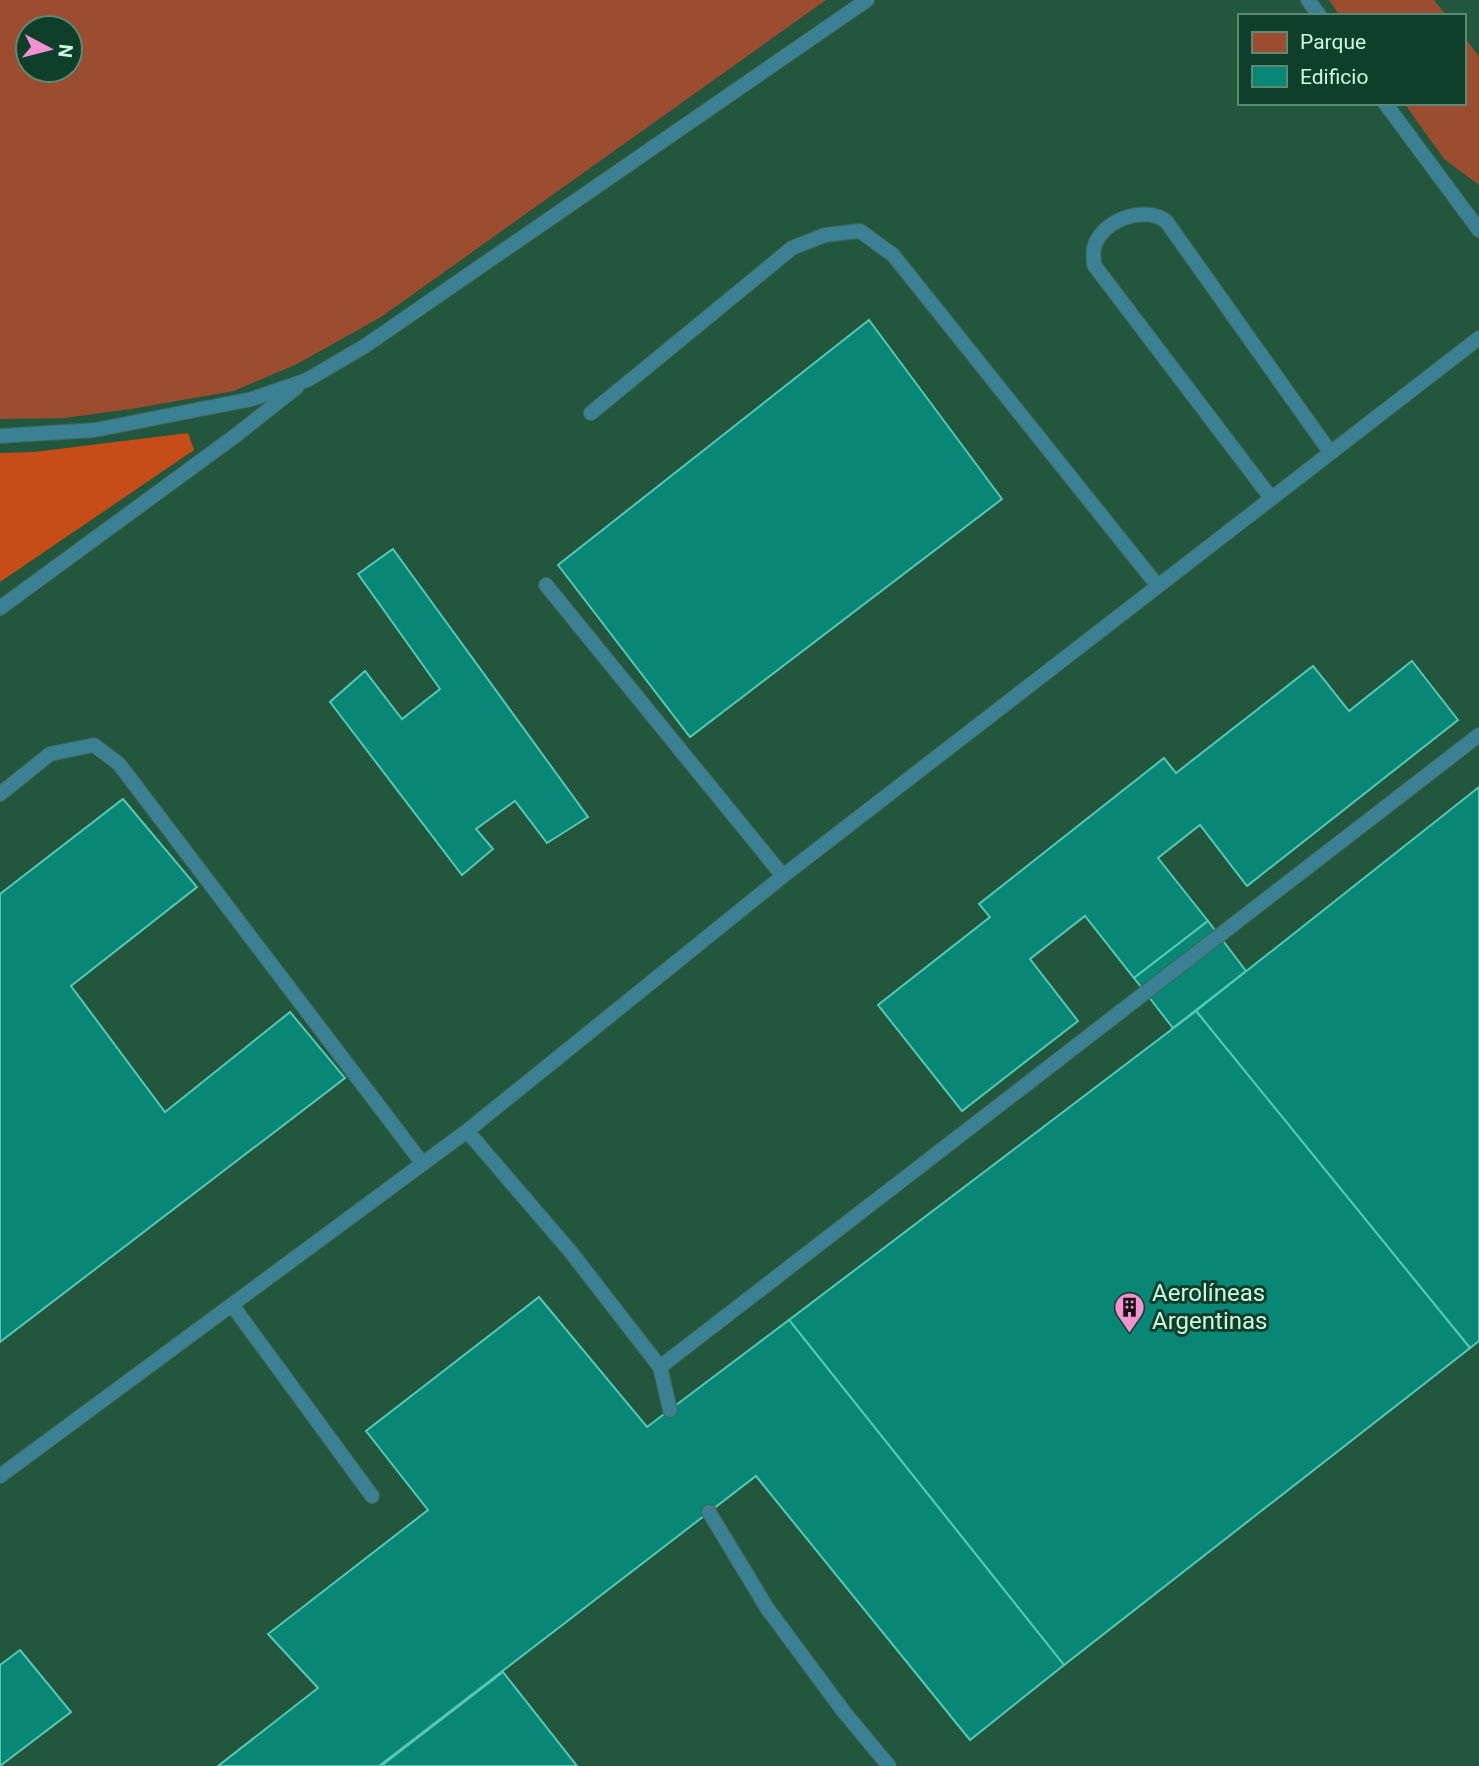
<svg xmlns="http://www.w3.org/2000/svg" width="1479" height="1766" viewBox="0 0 1479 1766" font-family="Roboto,sans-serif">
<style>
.built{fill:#22563d;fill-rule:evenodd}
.green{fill:#9c4d2f;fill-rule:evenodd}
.forest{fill:#c64d18}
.building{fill:#088777;stroke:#57c8b5;stroke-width:2}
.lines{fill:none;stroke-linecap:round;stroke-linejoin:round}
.service-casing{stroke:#3b6953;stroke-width:16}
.service{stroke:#3c8094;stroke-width:14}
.labels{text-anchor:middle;stroke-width:6;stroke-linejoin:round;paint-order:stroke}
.poi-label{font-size:24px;fill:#cef8e1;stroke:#0f3f2a;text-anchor:start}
</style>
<rect width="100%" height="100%" fill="#1b4a34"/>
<path class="built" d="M0,0H1479V1766H0ZM1239,16H1463V103H1239ZM28,28H70V70H28Z"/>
<g class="green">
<path d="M0,0H826L381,317L297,364L234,391L131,409L64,418L0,419ZM70,28V70H28V28Z"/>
<path d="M1329,0H1434L1447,16H1340Z"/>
<path d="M1463,36L1479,56V185L1444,159L1404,103H1463Z"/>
</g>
<path class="forest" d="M188,433L194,450L0,582V453L34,452Z"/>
<g class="building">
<path d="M869,320L1002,499L690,737L558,565Z"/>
<path d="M393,549L588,817L547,843L515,801L476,829L493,849L462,875L330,702L365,671L402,719L440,689L358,574Z"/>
<path d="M1412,661L1458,720L1247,886L1200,825L1158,858L1208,921L1134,978L1085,916L1030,959L1078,1021L962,1111L878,1005L990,917L979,904L1164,758L1176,773L1313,666L1349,711Z"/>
<path d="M1479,787V1341L1470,1348L1196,1011Z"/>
<path d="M123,799L197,887L71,986L165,1112L290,1012L345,1078L0,1342V894Z"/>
<path d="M1208,921L1246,971L1173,1028L1134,978Z"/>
<path d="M1196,1011L1470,1348L1064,1665L789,1320Z"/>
<path d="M539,1297L647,1427L789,1320L1064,1665L970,1740L756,1476L379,1766H218L318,1688L268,1634L428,1510L366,1431Z"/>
<path d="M20,1650L71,1712L0,1766V1665Z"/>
<path d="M503,1672L577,1766H381Z"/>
</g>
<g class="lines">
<defs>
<g id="service">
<path d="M1308,0L1320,16"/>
<path d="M1385,103L1479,230"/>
<path d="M591,413L792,248L825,235L860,231L893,255L1157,585"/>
<path d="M0,436L95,430L252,399L307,380L365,346L867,0"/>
<path d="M1271,498L1094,265C1094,260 1093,253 1094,248C1101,220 1144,205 1166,221L1330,452"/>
<path d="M546,585L783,876"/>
<path d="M0,608L235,436L297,387"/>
<path d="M0,794L50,754L94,745L119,764L423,1164"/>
<path d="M467,1131L570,1251L660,1367L670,1410"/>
<path d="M232,1305L372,1496"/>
<path d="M660,1367L1479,735"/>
<path d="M0,1476L467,1131L783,876L1479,338"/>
<path d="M709,1512L767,1608L844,1712L889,1766"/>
</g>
</defs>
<use href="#service" class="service-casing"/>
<use href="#service" class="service"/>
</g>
<defs>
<symbol id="building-pin" viewBox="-11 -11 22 30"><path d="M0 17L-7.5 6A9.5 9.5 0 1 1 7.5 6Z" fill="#f491d3" stroke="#0f3f2a"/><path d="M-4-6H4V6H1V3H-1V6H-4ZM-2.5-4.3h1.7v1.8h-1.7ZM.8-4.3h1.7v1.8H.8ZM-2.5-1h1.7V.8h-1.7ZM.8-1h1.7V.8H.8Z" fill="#111"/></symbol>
</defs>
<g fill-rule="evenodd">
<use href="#building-pin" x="1112" y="1290" width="35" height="47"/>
</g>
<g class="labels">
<g class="poi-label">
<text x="1152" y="1301">Aerolíneas<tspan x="1152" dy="28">Argentinas</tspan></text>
</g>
</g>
<rect x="1238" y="14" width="228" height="91" fill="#0f3f2a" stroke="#5b8973" stroke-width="2"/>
<rect x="1252" y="32" width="35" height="21" fill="#9c4d2f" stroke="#5b8973" stroke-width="2"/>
<text x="1300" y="49" font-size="21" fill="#cef8e1">Parque</text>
<rect x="1252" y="66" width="35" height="21" fill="#088777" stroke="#5b8973" stroke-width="2"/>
<text x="1300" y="84" font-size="21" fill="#cef8e1">Edificio</text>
<g transform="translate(49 49) rotate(97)"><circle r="33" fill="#0f3f2a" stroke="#5b8973" stroke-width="2"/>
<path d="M0-5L12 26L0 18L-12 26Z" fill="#f491d3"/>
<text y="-10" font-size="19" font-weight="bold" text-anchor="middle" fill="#cef8e1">N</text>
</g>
</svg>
